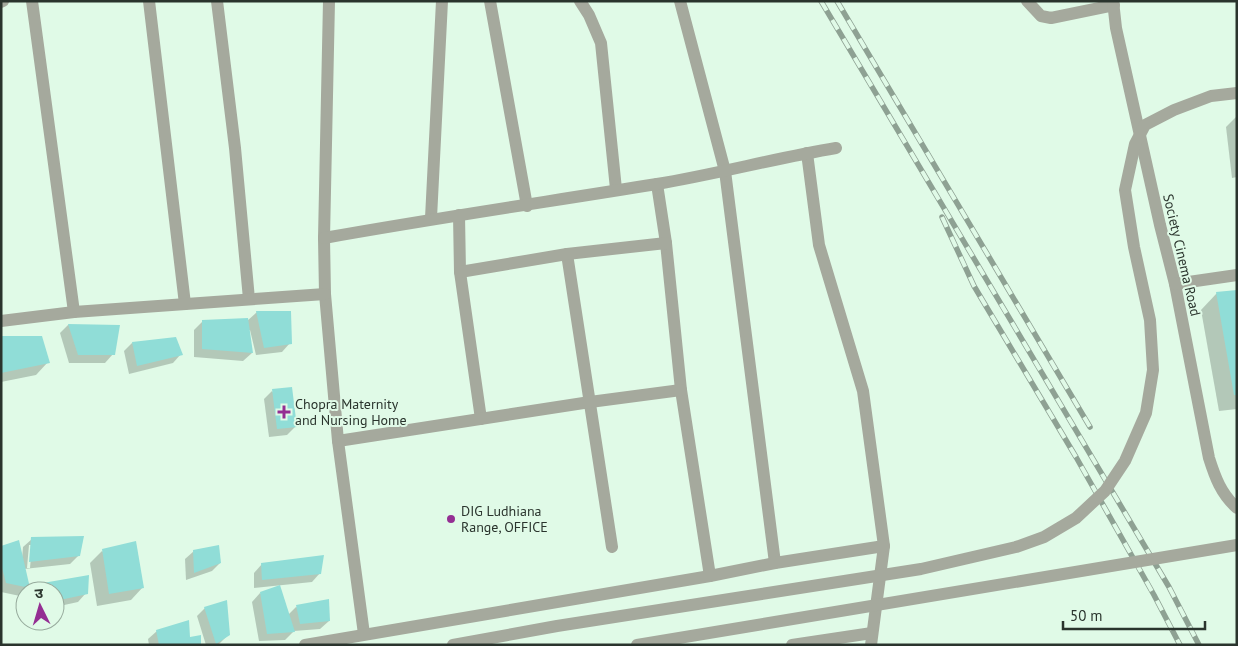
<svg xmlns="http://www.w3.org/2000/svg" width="1238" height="646" viewBox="0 0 1238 646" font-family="'PT Sans','Noto Sans Devanagari',sans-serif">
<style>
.shadow{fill:#0003;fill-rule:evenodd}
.building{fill:#90ddd7}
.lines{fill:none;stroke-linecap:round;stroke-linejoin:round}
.minor{stroke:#a5a99d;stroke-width:12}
.rail-casing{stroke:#8ea193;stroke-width:5.5}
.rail{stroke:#e0fae7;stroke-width:4;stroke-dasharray:11;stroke-linecap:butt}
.minor-bridge{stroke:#a5a99d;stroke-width:12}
.poi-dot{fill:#942e93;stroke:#e0fae7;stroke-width:2}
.labels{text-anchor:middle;stroke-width:4;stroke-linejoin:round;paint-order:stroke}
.street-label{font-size:14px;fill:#2a342d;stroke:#e0fae7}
.poi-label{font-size:14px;fill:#2a342d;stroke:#e0fae7;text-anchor:start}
</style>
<rect width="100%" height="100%" fill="#e0fae7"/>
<g class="shadow">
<path d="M1237,116V177L1232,178L1226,127Z"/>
<path d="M1237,291V409L1219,411L1201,310L1217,293Z"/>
<path d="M257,312L290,343L282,352L256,355L250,330L248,331L252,353L243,361L194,357V330L202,322L247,321Z"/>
<path d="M68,325L118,327L113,354L105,363H69L60,333Z"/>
<path d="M1,337L48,362L36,375L1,382Z"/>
<path d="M132,343L181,354L173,363L129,374L124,351Z"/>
<path d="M272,391L296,426L287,435L269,437L264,399Z"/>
<path d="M32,539L79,555L70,564L24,569L28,588L20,596L1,592V547L22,559L23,547ZM29,545H32L30,568H27Z"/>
<path d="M102,551L143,587L131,600L97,606L90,563Z"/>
<path d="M194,551L220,563L212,571L186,580L185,559Z"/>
<path d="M262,564L320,573L312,582L254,588V573Z"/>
<path d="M37,585L86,593L78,602L55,607V591H31Z"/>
<path d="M260,593L288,615L296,607L329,621L320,629L294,631L285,640L259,641L252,602Z"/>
<path d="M205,608L229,634L218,645H206L197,616Z"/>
<path d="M157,631L189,638L200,645H149L148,639Z"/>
</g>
<g class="building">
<path d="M1237,290V395H1234L1216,292Z"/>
<path d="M256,311H291L292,344L264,348Z"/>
<path d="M248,318L253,353L202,349V320Z"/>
<path d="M68,324L120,325L115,355H78Z"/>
<path d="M1,336H42L50,363L1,373Z"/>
<path d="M176,337L183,355L137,366L132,342Z"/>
<path d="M292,387L297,427L277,429L272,389Z"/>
<path d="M84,536L80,556L29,562L31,537Z"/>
<path d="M19,540L30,588L6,583L1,564V546Z"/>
<path d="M136,541L144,588L109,594L102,549Z"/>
<path d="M219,545L221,563L194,573L193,550Z"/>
<path d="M324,555L321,574L262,580L261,563Z"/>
<path d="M89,575L88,594L55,601V591H37V584Z"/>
<path d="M280,585L295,632L267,634L260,592Z"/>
<path d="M329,599L330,621L300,624L296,605Z"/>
<path d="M227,600L230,635L216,644L204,607Z"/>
<path d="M189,620L190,637L201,635V645H159L156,630Z"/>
</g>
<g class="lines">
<g class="minor">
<path d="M32,1L74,312"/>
<path d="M149,1L185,304"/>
<path d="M217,1L235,148L249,299"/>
<path d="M329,1L324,238L325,294L338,441L364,634"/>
<path d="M490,1L527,206"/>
<path d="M580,1L589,15L601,43L616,189"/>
<path d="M680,1L725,171L775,563"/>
<path d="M1027,1L1041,16L1051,18L1114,5"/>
<path d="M1113,1L1116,28L1160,225L1175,284L1209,458C1215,477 1221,494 1237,508"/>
<path d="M1,2L3,1"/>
<path d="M807,153L819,245L863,391L884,546L871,645"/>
<path d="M657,184L666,243L681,390L710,576"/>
<path d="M459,215L460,272L481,419"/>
<path d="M431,218L442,1"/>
<path d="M324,238C435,218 546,202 657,184C717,174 776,158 836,148"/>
<path d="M567,254L612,547"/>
<path d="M460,272L567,254L666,243"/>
<path d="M1175,284L1237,275"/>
<path d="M1,321L74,312L325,294"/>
<path d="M338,441L590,402L681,390"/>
<path d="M305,645L710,576L775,563L884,546"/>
<path d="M792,645L872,633"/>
</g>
<defs>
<g id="rail">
<path d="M821,1L1169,587L1199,645"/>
<path d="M837,1L1090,427"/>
<path d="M942,217L974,286L1076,457L1154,595L1180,645"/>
</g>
</defs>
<use href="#rail" class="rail-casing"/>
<use href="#rail" class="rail"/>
<g class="minor-bridge">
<path d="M453,645L557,626L921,569L1016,547L1044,537L1076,518L1105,491L1125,461L1146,413L1153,370L1150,320L1134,247L1125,190L1135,144L1145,125L1174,110L1211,96L1237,93"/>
<path d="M637,645L1237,545"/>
</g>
</g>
<g class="poi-dot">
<path d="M281.5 404.5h5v5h5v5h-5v5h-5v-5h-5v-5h5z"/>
<circle cx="451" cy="519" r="5"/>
</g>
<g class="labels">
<g class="street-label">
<text transform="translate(1182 255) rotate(77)" y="5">Society Cinema Road</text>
</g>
<g class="poi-label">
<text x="295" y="409">Chopra Maternity<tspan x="295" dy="16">and Nursing Home</tspan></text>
<text x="461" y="516">DIG Ludhiana<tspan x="461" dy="16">Range, OFFICE</tspan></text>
</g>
</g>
<rect width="1238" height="646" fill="none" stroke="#2a342d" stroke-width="5"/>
<g transform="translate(40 606) rotate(355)"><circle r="24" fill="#e0fae7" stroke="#97ab9d"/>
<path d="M0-4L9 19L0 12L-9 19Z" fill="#942e93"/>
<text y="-8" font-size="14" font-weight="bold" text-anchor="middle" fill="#2a342d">उ</text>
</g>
<path d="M1063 621v8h142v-8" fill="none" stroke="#2a342d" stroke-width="2.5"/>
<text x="1070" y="621" font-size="15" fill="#2a342d" stroke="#e0fae7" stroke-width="4" paint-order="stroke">50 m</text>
</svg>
